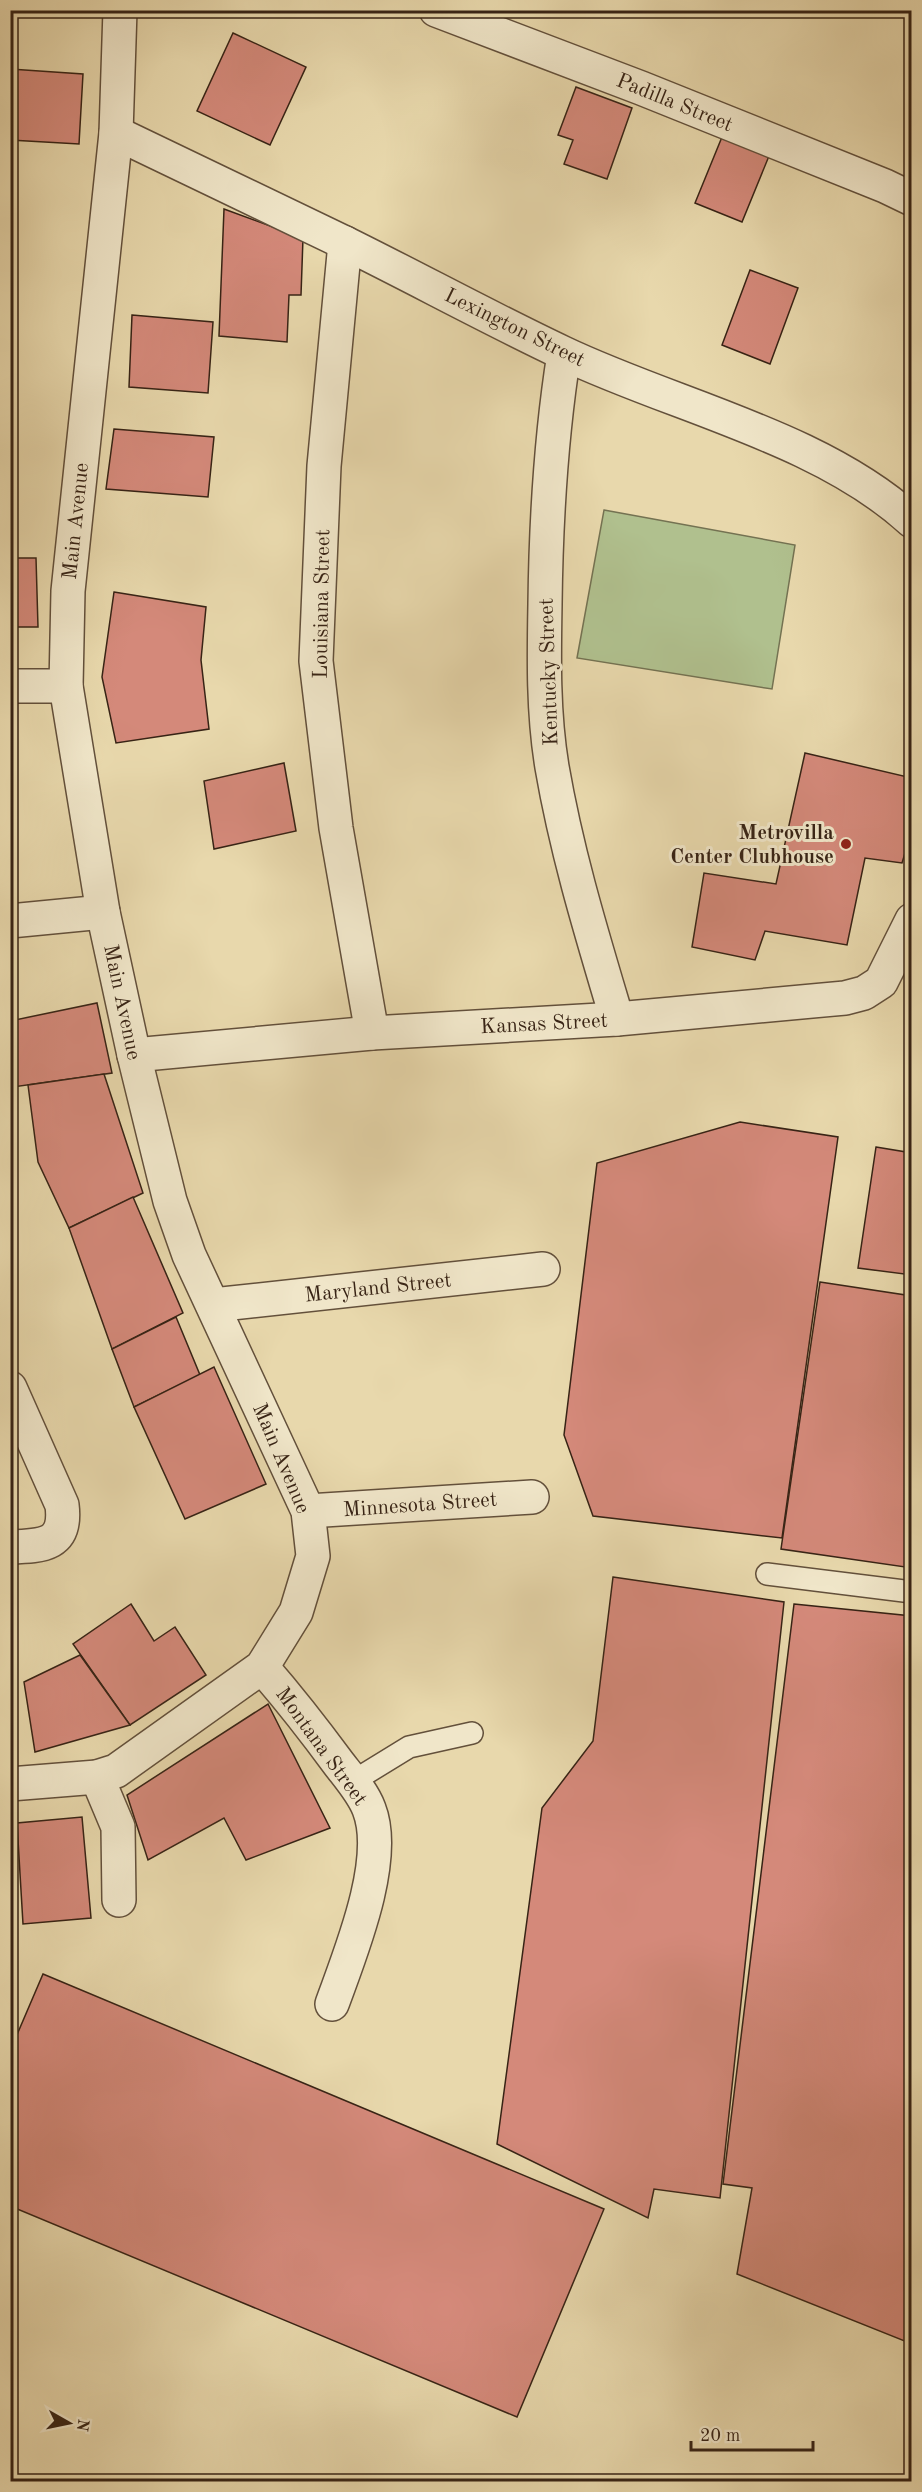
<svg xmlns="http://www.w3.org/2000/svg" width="922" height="2492" viewBox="0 0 922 2492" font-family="'Old Standard TT',serif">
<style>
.green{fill:#b0c08e;stroke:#747252;stroke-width:1.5}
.building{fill:#d4897a;stroke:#372315;stroke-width:1.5}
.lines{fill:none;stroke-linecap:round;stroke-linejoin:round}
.lane-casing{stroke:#63503b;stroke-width:24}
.street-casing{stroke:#63503b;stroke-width:36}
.lane{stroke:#f0e6c9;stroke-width:21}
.street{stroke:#f0e6c9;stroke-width:33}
.poi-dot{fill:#8f2418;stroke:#f0e6c9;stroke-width:2}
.labels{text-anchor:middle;stroke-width:6;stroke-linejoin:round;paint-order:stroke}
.street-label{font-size:21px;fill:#372315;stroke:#f0e6c9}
.poi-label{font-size:21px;font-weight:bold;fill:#372315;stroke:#f0e6c9;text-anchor:end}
</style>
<rect width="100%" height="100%" fill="#e8d8ac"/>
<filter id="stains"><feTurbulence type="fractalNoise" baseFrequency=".00333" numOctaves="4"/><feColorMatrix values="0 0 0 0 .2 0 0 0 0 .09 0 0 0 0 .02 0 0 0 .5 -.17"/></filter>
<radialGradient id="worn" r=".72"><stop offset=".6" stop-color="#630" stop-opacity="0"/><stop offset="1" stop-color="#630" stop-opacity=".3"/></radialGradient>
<path class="green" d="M604,510L795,545L772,689L577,658Z"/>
<g class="building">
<path d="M233,33L306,67L270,145L197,111Z"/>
<path d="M10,69L83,74L79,144L10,140Z"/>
<path d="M576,87L632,108L607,179L564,164L573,140L558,135Z"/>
<path d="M722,137L769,156L742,222L695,203Z"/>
<path d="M224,209L303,238L301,295H289L287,342L219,336Z"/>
<path d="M750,270L798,288L770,364L722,345Z"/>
<path d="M132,315L213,322L208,393L129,387Z"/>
<path d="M114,429L214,437L208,497L106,489Z"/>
<path d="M10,558H36L38,627H10Z"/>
<path d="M114,592L206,607L201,660L209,729L116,743L102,677Z"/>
<path d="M805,753L912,778V830L902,863L865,858L847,945L765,931L755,960L692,947L704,873L776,884Z"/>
<path d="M284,763L296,831L214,849L204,781Z"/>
<path d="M97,1003L112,1073L13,1087L10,1021Z"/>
<path d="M104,1074L143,1193L69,1228L38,1162L28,1085Z"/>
<path d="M740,1122L838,1137L782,1538L593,1516L564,1435L597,1163Z"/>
<path d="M876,1147L912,1153V1275L858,1268Z"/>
<path d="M133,1197L183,1313L112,1349L69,1228Z"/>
<path d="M820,1282L912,1296V1568L781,1549Z"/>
<path d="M176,1317L200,1375L134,1407L112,1349Z"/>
<path d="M214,1367L266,1484L185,1519L134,1407Z"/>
<path d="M613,1577L784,1602L720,2198L654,2189L648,2218L497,2144L542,1808L593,1741Z"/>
<path d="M131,1604L154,1641L175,1627L206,1675L130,1725L73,1644Z"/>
<path d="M794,1604L912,1616V2344L737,2274L752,2188L723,2184Z"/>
<path d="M80,1655L130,1725L35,1752L24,1682Z"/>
<path d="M268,1704L330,1828L246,1860L224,1818L148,1860L127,1795Z"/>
<path d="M82,1817L91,1918L23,1924L17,1823Z"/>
<path d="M43,1974L604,2209L517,2417L10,2206V2051Z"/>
</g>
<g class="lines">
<defs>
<g id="lane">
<path d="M767,1574L912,1592"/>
<path d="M352,1782L409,1747L472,1733"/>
</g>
<g id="street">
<path d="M436,10L641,88L885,186L912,199"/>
<path d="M116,133C192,170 269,206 345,243C418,279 489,318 563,353C674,406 820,437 912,521"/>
<path d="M345,243L324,466L316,661L336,828L372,1033"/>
<path d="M564,354C551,436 546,520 545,604C544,658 543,713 552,767C567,854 592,935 617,1019"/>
<path d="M10,686H66"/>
<path d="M10,921L103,912"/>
<path d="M134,1055L372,1033L617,1019L845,998L864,993L881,982L912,920"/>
<path d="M213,1305L543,1269"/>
<path d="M10,1388L62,1505C67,1545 44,1546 10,1547"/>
<path d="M308,1511L532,1497"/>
<path d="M262,1667C289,1698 314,1730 339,1764C349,1777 363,1793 369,1809C389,1860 350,1954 332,2004"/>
<path d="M97,1777L118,1827L119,1900"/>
<path d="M10,1784L97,1777L116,1771L262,1667L296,1612L313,1556L308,1511L189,1255L170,1201L134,1055L103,912L66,686L68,591L116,133L120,10"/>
</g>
</defs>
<use href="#lane" class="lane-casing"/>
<use href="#street" class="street-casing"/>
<use href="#lane" class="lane"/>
<use href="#street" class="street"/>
</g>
<circle class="poi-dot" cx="846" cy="844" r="6"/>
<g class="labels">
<g class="street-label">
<text transform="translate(675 102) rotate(22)" y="7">Padilla Street</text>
<text transform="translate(515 327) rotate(26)" y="7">Lexington Street</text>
<text transform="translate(75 521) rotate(-84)" y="7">Main Avenue</text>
<text transform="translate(321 604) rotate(-89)" y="7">Louisiana Street</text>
<text transform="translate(548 672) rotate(-92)" y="7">Kentucky Street</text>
<text transform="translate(123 1002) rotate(78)" y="7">Main Avenue</text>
<text transform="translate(544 1023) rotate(-3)" y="7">Kansas Street</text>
<text transform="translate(378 1287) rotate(-6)" y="7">Maryland Street</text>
<text transform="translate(282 1458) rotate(67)" y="7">Main Avenue</text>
<text transform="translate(420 1504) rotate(-4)" y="7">Minnesota Street</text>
<text transform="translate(322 1746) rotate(54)" y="7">Montana Street</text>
</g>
<g class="poi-label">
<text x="834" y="839">Metrovilla<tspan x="834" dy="24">Center Clubhouse</tspan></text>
</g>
</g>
<rect width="922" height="2492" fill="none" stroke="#e8d8ac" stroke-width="36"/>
<rect x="12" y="12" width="898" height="2468" fill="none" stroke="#372315" stroke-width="3"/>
<rect x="18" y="18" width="886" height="2456" fill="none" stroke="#372315" stroke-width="1.5"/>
<g transform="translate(69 2423) rotate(99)" stroke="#f0e6c9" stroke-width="4.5" paint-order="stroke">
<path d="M0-4.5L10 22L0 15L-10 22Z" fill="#372315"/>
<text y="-9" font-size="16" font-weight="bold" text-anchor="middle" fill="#372315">N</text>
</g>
<path d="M691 2441v9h122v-9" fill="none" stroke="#372315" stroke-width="3"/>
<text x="700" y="2441" font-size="18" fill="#372315" stroke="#f0e6c9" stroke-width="4.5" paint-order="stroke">20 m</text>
<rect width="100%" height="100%" filter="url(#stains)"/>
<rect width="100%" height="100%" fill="url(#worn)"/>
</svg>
